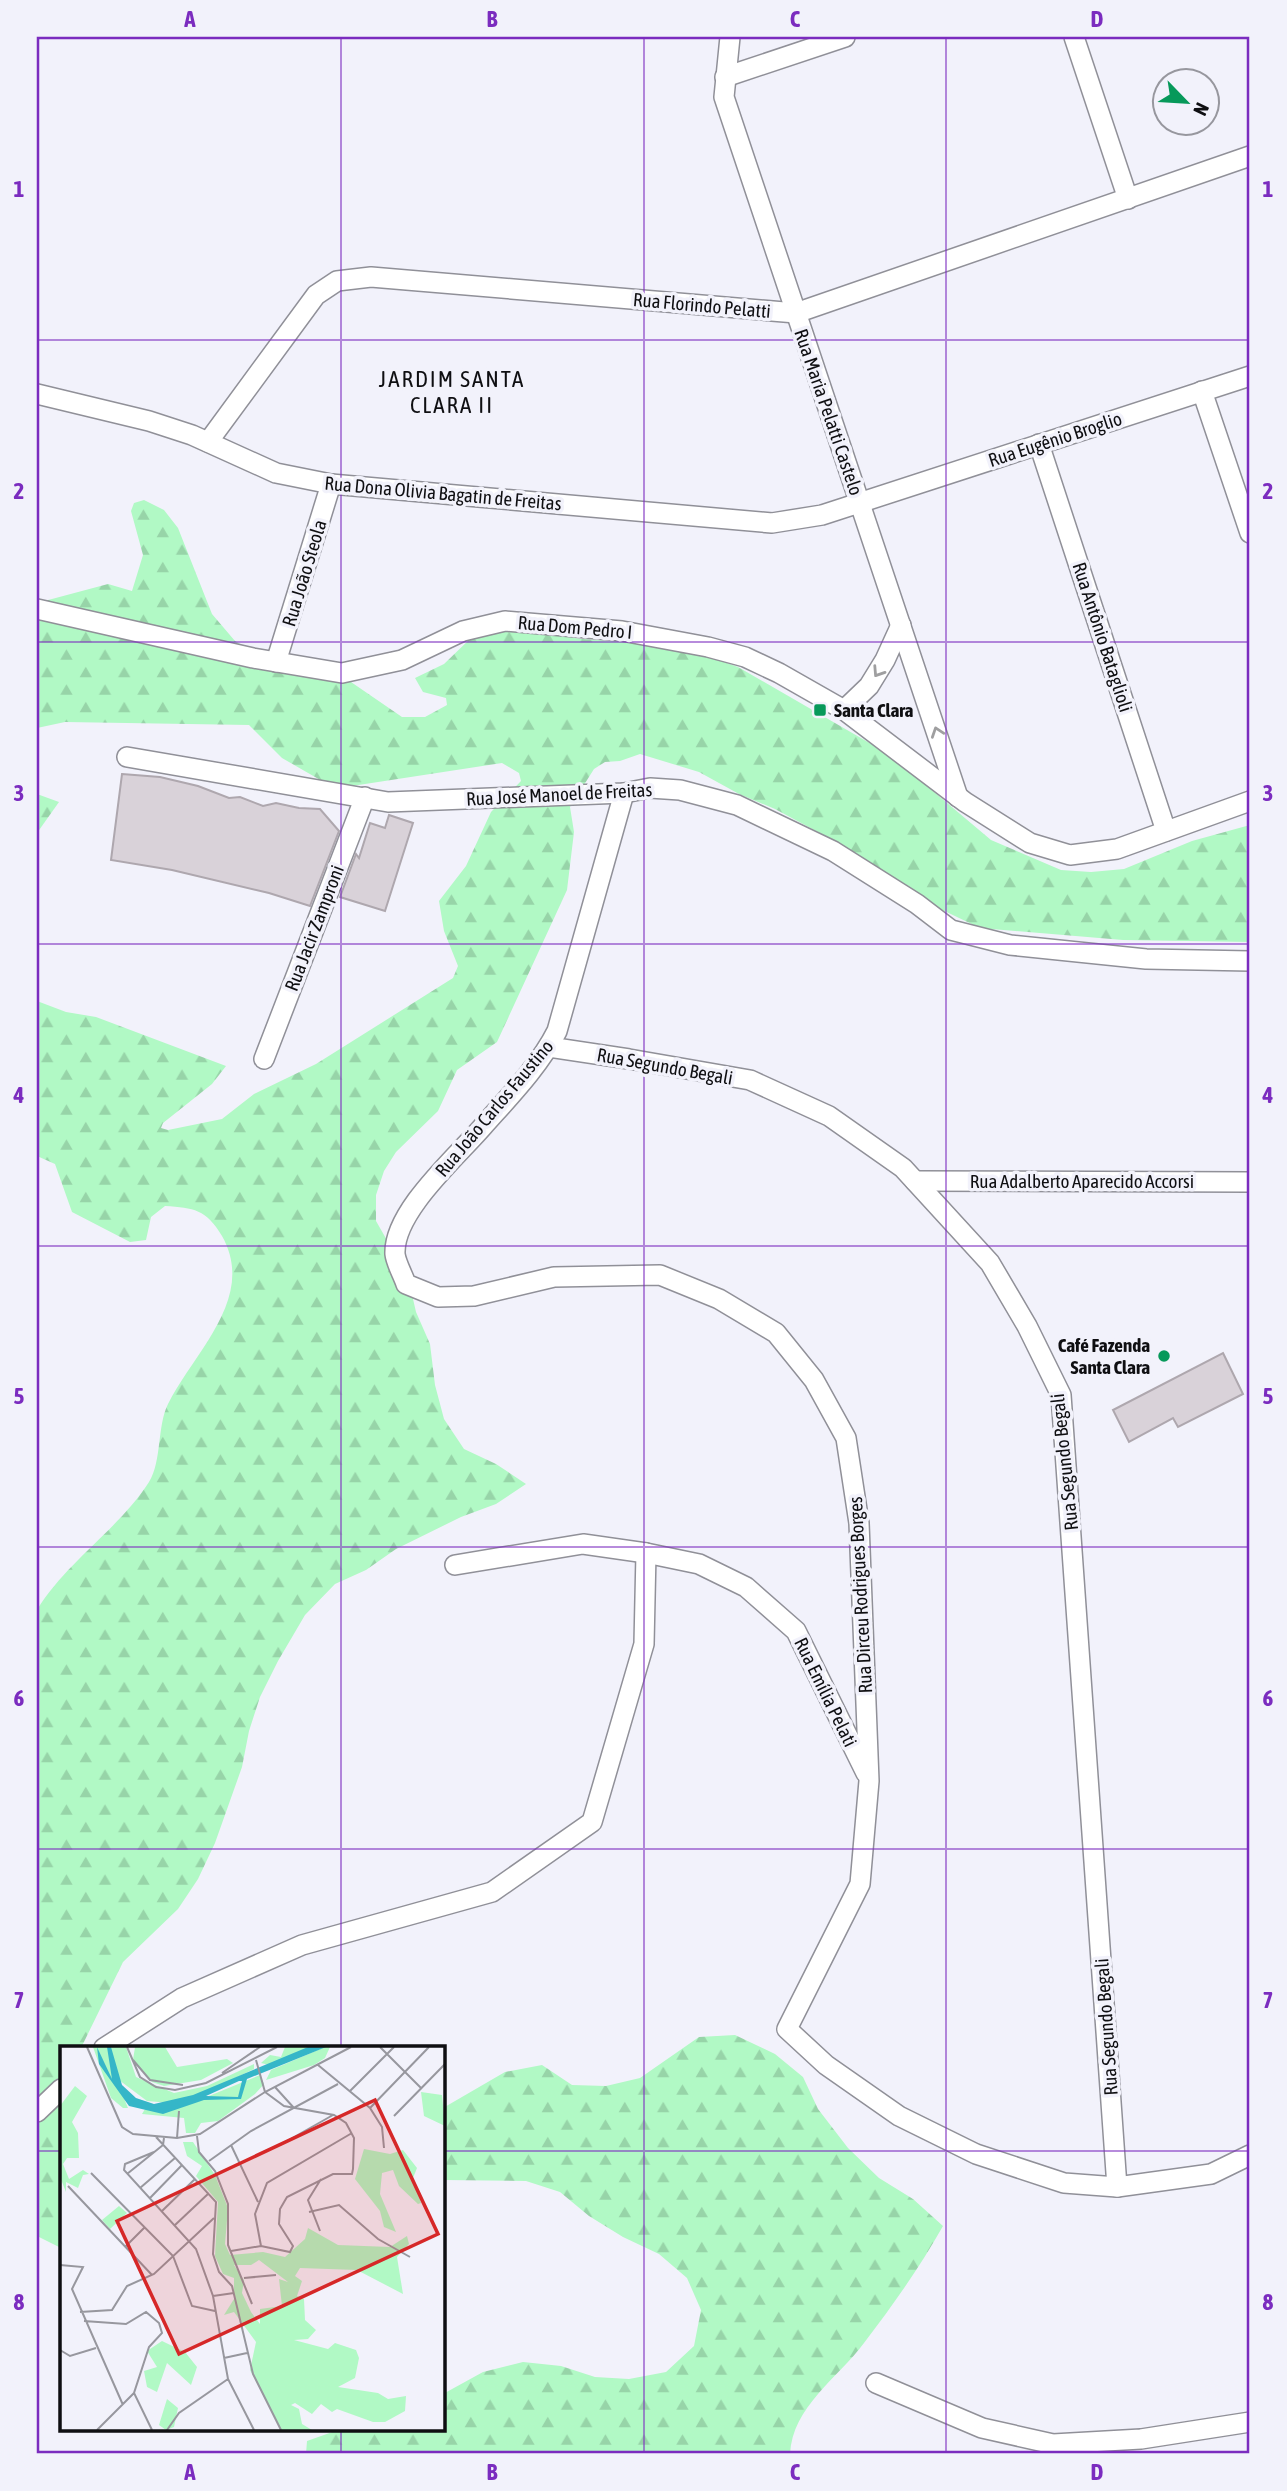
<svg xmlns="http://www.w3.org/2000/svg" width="1287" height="2491" viewBox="0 0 1287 2491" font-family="'Asap Condensed',sans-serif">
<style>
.forest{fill:url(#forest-firs)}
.building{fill:#d9d2d9;stroke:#aea7ae;stroke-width:2}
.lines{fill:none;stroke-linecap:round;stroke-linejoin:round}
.street-casing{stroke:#909098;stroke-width:22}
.street{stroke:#fff;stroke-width:19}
.oneway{stroke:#9f9fa0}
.grid{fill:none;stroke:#7b2cbf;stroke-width:2;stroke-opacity:0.55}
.poi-dot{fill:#07995a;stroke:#f2f2fb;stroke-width:2.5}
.labels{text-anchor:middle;stroke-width:7;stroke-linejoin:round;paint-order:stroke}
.street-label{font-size:19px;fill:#0f0f12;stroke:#f2f2fb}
.poi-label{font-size:19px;font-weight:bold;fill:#0f0f12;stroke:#f2f2fb;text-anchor:start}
.quarter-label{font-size:23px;letter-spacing:2px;fill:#0f0f12;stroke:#f2f2fb}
.inset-road{fill:none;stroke:#97979e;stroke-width:2}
.view{fill:#d62828;fill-opacity:0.15;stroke:#d62828;stroke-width:3.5}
.inset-edge{fill:none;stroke:#0f0f12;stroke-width:3.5}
.neatline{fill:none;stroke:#7b2cbf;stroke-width:2.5}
.grid-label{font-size:23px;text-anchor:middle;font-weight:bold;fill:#7b2cbf}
</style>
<defs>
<pattern id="forest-firs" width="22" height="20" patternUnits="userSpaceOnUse" patternTransform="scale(1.75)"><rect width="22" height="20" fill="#b1f9c5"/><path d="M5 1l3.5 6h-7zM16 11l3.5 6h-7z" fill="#97d4a8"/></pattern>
</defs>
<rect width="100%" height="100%" fill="#f2f2fb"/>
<g class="forest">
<path d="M144,500L164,510L178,528L212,614L235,641L277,664L351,682L402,717H425L447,705L446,698L423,692L415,678L444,664L472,637L505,629L582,639L644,643L699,653L738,667L873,745L902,765L991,840L1061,870L1091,872L1124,869L1192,841L1250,825V942L1123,940L980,928L934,906L844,846L775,809L739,794L699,772L640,754L620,761L605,762L594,769L570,807L574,832L567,890L497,1042L457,1070L438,1111L396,1152L384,1171L376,1195V1221L408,1277L416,1312L430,1344L435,1385L444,1419L464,1449L496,1464L526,1484L496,1504L461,1517L396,1549L366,1570L335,1584L305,1615L278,1661L260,1697L249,1731L242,1767L215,1843L198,1879L178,1909L123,1962L81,2048H61V2247H59L37,2236V1610C67,1561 118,1530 149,1482C162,1461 157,1426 168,1404C194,1352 257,1298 222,1236C206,1209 194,1208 165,1206L151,1217L146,1240L130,1242L72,1212L55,1164L37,1156V1001L66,1012L96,1017L226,1066L212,1084L163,1123L161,1128L168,1130L222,1119L254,1094L316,1064L453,978L458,966L444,931L439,901L466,866L491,812L521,781L519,773L502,763L352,786L322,781L282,758L249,725L65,722L37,728V603L108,584L132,591L143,555L131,511L134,503Z"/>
<path d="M37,794L59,802L37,833Z"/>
<path d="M735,2035L775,2054L803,2077L818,2109L848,2148L879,2178L913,2199L943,2226C920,2267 893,2305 864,2343C838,2378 792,2407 790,2454H306L307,2441L338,2430H443V2394L483,2372L523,2362L561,2366L595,2377L629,2379L666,2372L694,2346L701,2310L687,2278L659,2254L623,2237L589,2216L560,2192L526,2181L443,2180V2108L505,2072L542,2065L572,2085L606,2086L640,2078L699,2037Z"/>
</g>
<g class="building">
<path d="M122,774L160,777L198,786L229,798L240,797L263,806L276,803L299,808L320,809L339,831L310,906L269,893L172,870L111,860Z"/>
<path d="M389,815L413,823L385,911L340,897L356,854L359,858L370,823L385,828Z"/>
<path d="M1223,1353L1243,1394L1178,1427L1173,1418L1129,1442L1113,1410Z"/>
</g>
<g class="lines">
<defs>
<g id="street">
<path d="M730,37L724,97L958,797"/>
<path d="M1074,37L1128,199"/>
<path d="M725,77L845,37"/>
<path d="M1202,391L1250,533"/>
<path d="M37,394L149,421L192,435L276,473L331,484L772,523L822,515L1250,376"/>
<path d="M208,442L316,295L337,281L371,277L796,313L1250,156"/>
<path d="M1039,444L1166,831"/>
<path d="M37,609L253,658L342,673L402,660L463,631L505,621L622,631L708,647L745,657L779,673L844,710L965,802L1030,843L1070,855L1117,849L1250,801"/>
<path d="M276,662L331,484"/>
<path d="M844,710L869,686L885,660L901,625"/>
<path d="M127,757L388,802L624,793L650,788L680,790L737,805L833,851L917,904L951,930L1010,945L1146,959L1250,961"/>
<path d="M624,793L557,1031C540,1065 510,1096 485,1124C459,1155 393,1211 395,1254C396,1263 403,1275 406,1284L438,1297L474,1296L554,1277L660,1275L719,1299L776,1333L814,1380L846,1438L859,1523L869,1781L860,1884L787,2029L826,2065L899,2116L976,2154L1064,2183L1117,2187L1211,2174L1250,2155"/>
<path d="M549,1047L629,1059L750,1080L829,1116L903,1168L990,1263L1027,1326L1061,1395L1117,2187"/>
<path d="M264,1059L365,797"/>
<path d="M915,1181L1250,1182"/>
<path d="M455,1565L583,1544L646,1553L699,1564L746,1587L796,1631L866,1773"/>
<path d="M104,2048L182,1998L302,1945L492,1892L592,1822L644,1644L646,1553"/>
<path d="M37,2112L61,2089"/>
<path d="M876,2383L982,2428L1053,2444L1141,2439L1250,2422"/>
</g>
</defs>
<use href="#street" class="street-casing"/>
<use href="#street" class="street"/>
</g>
<defs><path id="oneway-chevron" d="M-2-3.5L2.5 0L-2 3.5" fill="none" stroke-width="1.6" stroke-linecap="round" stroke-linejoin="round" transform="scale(1.75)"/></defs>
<g class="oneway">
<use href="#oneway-chevron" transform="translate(878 672) rotate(123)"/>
<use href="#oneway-chevron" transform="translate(937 732) rotate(-109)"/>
</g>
<path class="grid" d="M341,37V2048M644,37V2454M946,37V2454M37,340H1250M37,642H1250M37,944H1250M37,1246H1250M37,1547H1250M37,1849H1250M37,2151H61M443,2151H1250M341,2430V2454"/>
<g class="poi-dot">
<rect x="813" y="703" width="14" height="14" rx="3.5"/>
<circle cx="1164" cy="1356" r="7"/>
</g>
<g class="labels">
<g class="street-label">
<text transform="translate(702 305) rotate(5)" y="7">Rua Florindo Pelatti</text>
<text transform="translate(829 412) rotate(71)" y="7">Rua Maria Pelatti Castelo</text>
<text transform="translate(1055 439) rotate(-18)" y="7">Rua Eugênio Broglio</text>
<text transform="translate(443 493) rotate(5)" y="7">Rua Dona Olivia Bagatin de Freitas</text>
<text transform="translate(304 573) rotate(-73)" y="7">Rua João Steola</text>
<text transform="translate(575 627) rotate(5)" y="7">Rua Dom Pedro I</text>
<text transform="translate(1103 637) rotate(72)" y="7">Rua Antônio Bataglioli</text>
<text transform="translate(559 794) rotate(-3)" y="7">Rua José Manoel de Freitas</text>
<text transform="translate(314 928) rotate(-69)" y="7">Rua Jacir Zamproni</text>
<text transform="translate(665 1066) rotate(10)" y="7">Rua Segundo Begali</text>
<text transform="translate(494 1108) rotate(-50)" y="7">Rua João Carlos Faustino</text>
<text x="1082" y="1188">Rua Adalberto Aparecido Accorsi</text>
<text transform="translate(1064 1462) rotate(-96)" y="7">Rua Segundo Begali</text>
<text transform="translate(860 1595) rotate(-93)" y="7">Rua Dirceu Rodrigues Borges</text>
<text transform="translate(826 1692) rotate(64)" y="7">Rua Emília Pelati</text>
<text transform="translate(1106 2027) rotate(-94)" y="7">Rua Segundo Begali</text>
</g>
<g class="poi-label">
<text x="834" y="717">Santa Clara</text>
<text x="1150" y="1352" text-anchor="end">Café Fazenda<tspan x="1150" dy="22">Santa Clara</tspan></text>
</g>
<g class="quarter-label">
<text x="452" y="387">JARDIM SANTA<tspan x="452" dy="26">CLARA II</tspan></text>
</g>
</g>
<g transform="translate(60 2046)">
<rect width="385" height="385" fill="#f2f2fb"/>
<path d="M33,1H66L76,31L114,47L147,40L194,18V23L127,55L110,57L87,55L55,31L68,62H63L51,52ZM75,1H105L117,21L167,13L173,17L141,34L104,40L92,36L73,14ZM225,1H252L209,19L201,17L210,9L221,11ZM265,1H270L265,12L254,19L206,34L211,24ZM200,29L204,38L195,48L158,75L141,77L135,87H126L124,72L82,68L85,63L122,61ZM15,40L27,50L12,76L18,87L19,112H7L3,118L9,133L23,124L29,128L23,129L18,142L6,136V146L0,131V60ZM361,46L382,49L385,80L364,70ZM123,96H133L155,129L168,162L165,198L170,209L203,206L225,211L245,193L248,182L278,199L330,201L347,190L349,198L337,211L343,248L297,224L240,222L235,230L242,235L237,250L244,253L245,274L256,284L248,293L234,294L268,303L275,297L296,304L299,312L295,332L278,341L318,347L328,353L346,350L345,365L325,376H313L277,363L272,366L261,358L252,368L235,357L231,359L239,363L242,378L252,384H221L190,324L196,296L174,266L164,269L174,253V232L163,228L155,210L158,156L136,130L142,120L127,110ZM199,214L228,236L219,233L222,260L200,263V278L191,266L182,247L184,234L174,219H191ZM304,103L330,108L343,104L357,122L353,132L361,157L358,158L339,140L333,124L322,127L320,148L336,186L324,181L320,165L295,133ZM59,160L67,167L50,183L42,174ZM102,295L125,306L137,321L131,339L107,317L97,346L87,341L84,325L97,321L87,305ZM107,353L118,362L114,381L106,384L99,379Z" fill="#b1f9c5" fill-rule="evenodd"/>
<path d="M37,1L52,33L47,1H51L62,39L76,52L94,58L133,49L248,1H266L187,33L181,53L144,54L103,68L69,60L39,18ZM182,35L178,51L146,50L179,35Z" fill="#35b6c8" fill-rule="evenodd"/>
<path class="inset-road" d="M27,1L62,81L73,88L117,92L140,88L205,46L291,1M67,1L80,31L96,41L115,44L146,37L217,1M320,1L362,43M73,14L90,34L123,39M196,14L205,46M258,19L310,62L322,81L324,102M162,27L200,1M215,41L234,62M290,45L334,1M310,62L369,1M334,70L385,18M137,90L139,106L155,125L168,158V199L192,258M96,91L156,156L153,208L159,226L172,240L193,328L221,384M117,92L119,65M171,99L198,156M220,99L273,69M94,106L65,118L64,124L136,203L153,250L168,333L194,384M149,115L191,85L278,38M31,127L113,210L132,260L155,265M67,128L103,99L104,92M8,140L92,229M80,142L115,112M90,152L122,119M102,165L135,133M249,166L279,159L318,193L350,211M115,179L149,147M260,185L248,154L261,133M201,200L195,168L207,137L292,87M65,201L85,181M171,205L201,200L230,206L233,200L219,178L220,163L227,151L273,128H292L293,123L294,92L286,77L274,69L224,60L205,46M0,219L23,221L12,243L63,359M184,232L216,229M153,250L174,247M20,266L52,264L67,240L94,228L154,172M24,275L66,278L86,266L99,277L102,287L89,301L74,347L92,384M0,304L10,310L36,302M164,312L187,307M37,384L74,347M107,384L119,367L168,333"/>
<path class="view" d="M315,54L378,188L119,308L57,175Z"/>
<rect width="385" height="385" class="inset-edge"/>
</g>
<rect width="1287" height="2491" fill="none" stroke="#f2f2fb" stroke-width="77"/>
<g transform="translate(1186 102) rotate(115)"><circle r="33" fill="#f2f2fb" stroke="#97979e" stroke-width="2"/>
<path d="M0-5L12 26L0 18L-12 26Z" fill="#07995a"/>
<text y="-10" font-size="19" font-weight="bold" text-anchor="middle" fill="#0f0f12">N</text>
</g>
<rect x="38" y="38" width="1210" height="2414" class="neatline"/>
<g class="grid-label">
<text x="190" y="27">A</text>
<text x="492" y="27">B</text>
<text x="795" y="27">C</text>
<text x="1097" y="27">D</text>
<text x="19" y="197">1</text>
<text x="1268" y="197">1</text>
<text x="19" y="499">2</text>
<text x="1268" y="499">2</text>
<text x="19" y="801">3</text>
<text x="1268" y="801">3</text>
<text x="19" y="1103">4</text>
<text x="1268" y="1103">4</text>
<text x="19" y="1404">5</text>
<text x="1268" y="1404">5</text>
<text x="19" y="1706">6</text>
<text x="1268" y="1706">6</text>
<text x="19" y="2008">7</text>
<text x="1268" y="2008">7</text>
<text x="19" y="2310">8</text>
<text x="1268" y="2310">8</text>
<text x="190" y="2480">A</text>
<text x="492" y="2480">B</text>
<text x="795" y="2480">C</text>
<text x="1097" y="2480">D</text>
</g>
</svg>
